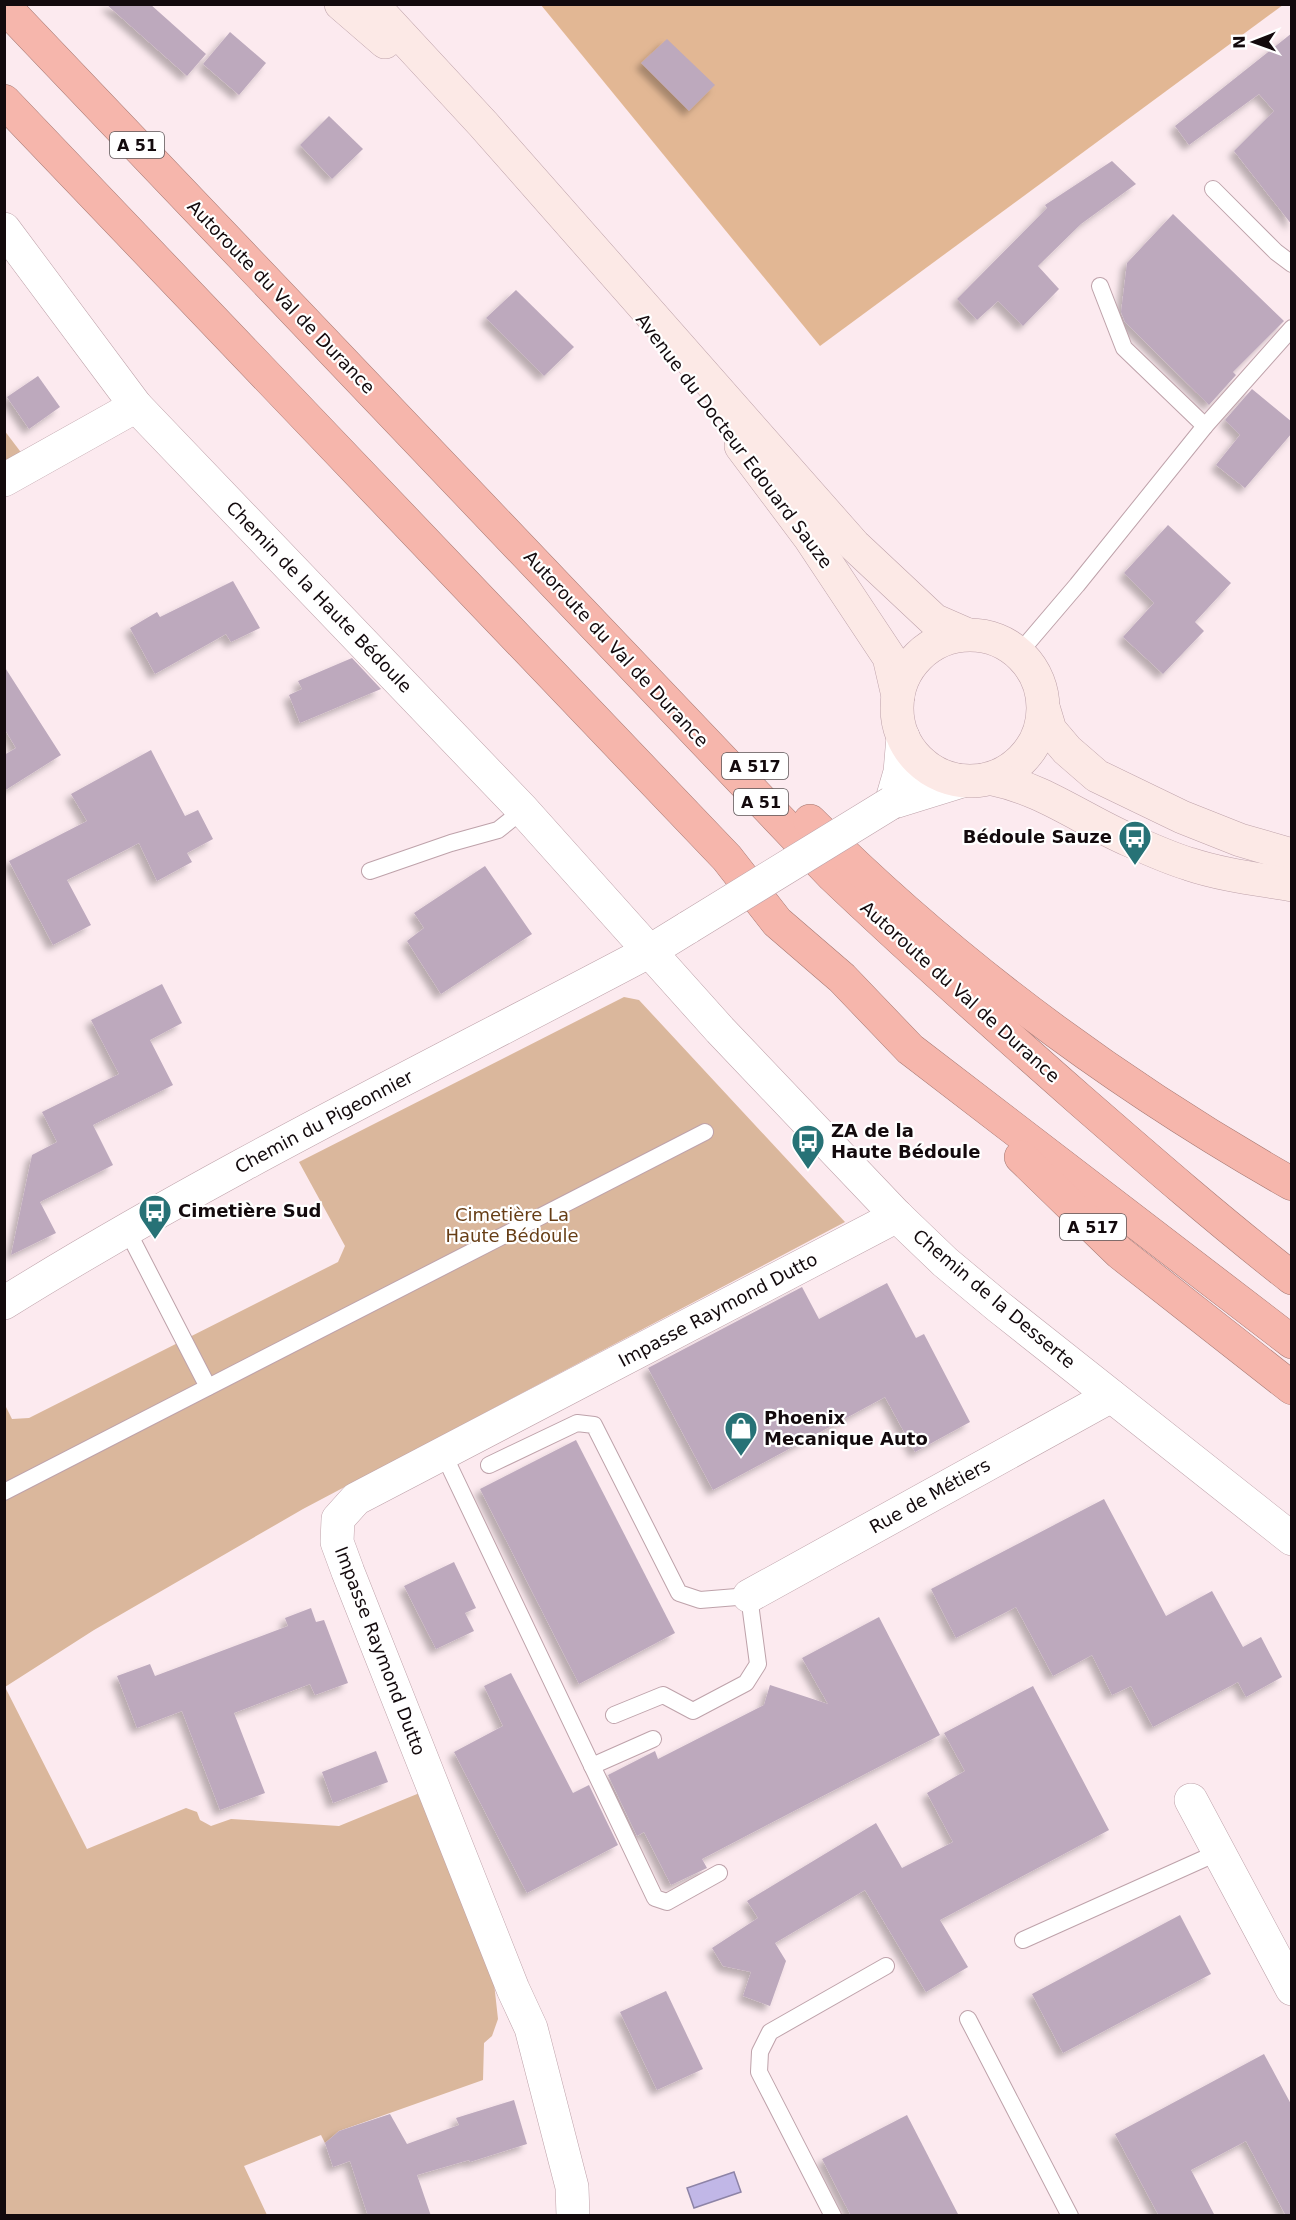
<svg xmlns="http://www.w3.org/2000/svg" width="1296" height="2220" viewBox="0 0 1296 2220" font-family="'DejaVu Sans',sans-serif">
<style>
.green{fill:#dab79c}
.forest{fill:#e2b794}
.water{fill:#c1b7e7;stroke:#8d83a6;stroke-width:1.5}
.building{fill:#bda9bd;filter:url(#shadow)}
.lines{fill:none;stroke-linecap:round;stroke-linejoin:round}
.lane-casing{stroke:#bea2aa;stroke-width:18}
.street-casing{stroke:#bea2aa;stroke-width:34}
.secondary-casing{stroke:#bea2aa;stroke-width:34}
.highway-casing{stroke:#a77a74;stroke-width:34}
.lane{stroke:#fff;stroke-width:16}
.street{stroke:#fff;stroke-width:33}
.secondary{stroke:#fce9e6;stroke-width:33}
.highway{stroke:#f6b6ac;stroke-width:33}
.street-bridge-casing{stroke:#bea2aa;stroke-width:34;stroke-linecap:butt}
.street-bridge{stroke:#fff;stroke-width:33}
.labels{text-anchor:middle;stroke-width:4.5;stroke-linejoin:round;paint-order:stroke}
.shield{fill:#fff;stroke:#5a5456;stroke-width:1.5}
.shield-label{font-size:16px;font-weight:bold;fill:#130a0d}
.street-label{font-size:18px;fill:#130a0d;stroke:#fff}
.poi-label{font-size:18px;font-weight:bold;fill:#130a0d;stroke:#fff;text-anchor:start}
.park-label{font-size:18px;fill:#663d15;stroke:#fff}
</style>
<defs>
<filter id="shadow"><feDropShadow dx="-5.5" dy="5.5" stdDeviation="3" flood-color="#0004"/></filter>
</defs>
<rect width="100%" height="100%" fill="#fceaef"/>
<g class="green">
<path d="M4,430L23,455L4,465Z"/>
<path d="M624,997L639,1000L845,1222L303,1509L94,1630L5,1687L87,1849L186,1808L197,1812L200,1820L211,1826L231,1819L339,1826L422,1792L493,1974L498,2019L492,2036L484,2043L483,2080L339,2131L325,2143L321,2135L244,2166L267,2215H5L4,1403L12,1419L29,1418L338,1262L345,1246L299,1162Z"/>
</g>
<path class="forest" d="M541,5H1283L820,346Z"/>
<path class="water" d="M734,2172L741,2192L694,2208L687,2188Z"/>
<g class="building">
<path d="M106,4H150L206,54L187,76Z"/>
<path d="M230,32L266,63L239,95L203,64Z"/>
<path d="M1292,33V225L1234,151L1274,111L1259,94L1189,145L1175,126Z"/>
<path d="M667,39L715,85L689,111L641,63Z"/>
<path d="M329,116L363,149L332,179L300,145Z"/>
<path d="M1112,161L1136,184L1081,224L1038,266L1059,289L1023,326L998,301L977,320L957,299L1047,208L1045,205Z"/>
<path d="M1173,214L1284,321L1233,372L1236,375L1209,405L1125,322L1121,312L1127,263Z"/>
<path d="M516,290L574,347L544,376L486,318Z"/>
<path d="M38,376L60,407L29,429L7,397Z"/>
<path d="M1252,389L1292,422V433L1245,488L1216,465L1240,435L1225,420Z"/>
<path d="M1168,525L1231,583L1195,622L1204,631L1163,674L1123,637L1154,603L1124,573Z"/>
<path d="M233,581L260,628L231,642L226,634L155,674L130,628L157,612L160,617Z"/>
<path d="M352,658L381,689L300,723L289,695L302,689L298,681Z"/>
<path d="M4,666L61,755L4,791V755L16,748L4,728Z"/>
<path d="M151,750L185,816L198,810L213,839L187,853L192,862L157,881L139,843L67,880L91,925L53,945L9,861L87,821L71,794Z"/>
<path d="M485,866L532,934L441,994L407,941L424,928L414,913Z"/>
<path d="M162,984L182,1023L150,1040L173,1085L93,1125L113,1165L40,1202L56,1233L11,1255L32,1155L57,1142L42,1112L119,1074L91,1020Z"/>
<path d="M887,1283L916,1338L924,1334L970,1422L915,1452L885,1397L713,1490L648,1368L802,1287L819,1319Z"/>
<path d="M576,1440L675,1633L579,1684L480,1489Z"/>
<path d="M1104,1499L1166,1616L1212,1591L1243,1647L1261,1637L1282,1677L1246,1697L1238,1682L1153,1727L1131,1686L1112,1695L1092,1655L1053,1676L1016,1607L956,1638L931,1589Z"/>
<path d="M454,1562L476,1608L465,1613L474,1631L436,1649L404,1586Z"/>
<path d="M311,1608L316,1622L324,1620L348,1683L315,1695L310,1684L234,1713L265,1793L220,1810L182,1711L137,1728L117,1676L150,1664L155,1676L288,1626L285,1618Z"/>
<path d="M879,1617L940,1735L702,1859L707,1868L671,1885L644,1832L637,1836L608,1775L655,1751L658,1759L764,1705L770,1685L828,1704L802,1658Z"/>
<path d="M511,1673L573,1793L589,1785L618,1845L527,1893L454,1752L503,1726L484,1686Z"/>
<path d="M1033,1686L1109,1830L940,1920L968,1967L926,1992L865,1890L775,1943L786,1961L770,2006L743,1996L751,1972L723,1966L712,1948L758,1918L747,1901L876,1823L902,1868L953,1842L927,1793L965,1771L944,1733Z"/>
<path d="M376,1751L388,1782L333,1803L322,1772Z"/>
<path d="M1180,1915L1211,1974L1063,2053L1032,1994Z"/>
<path d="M666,1991L703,2069L657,2090L620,2012Z"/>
<path d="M1264,2054L1292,2106V2216H1286L1246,2141L1191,2170L1215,2216H1159L1115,2134Z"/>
<path d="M514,2100L527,2144L470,2162L469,2160L417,2175L431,2216H368L350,2161L333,2167L325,2143L339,2131L390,2114L407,2144L459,2125L456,2118Z"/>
<path d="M907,2115L959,2216H851L822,2159Z"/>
</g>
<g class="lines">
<defs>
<g id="lane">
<path d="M1213,189L1276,252L1292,264"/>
<path d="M1100,286L1124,348L1205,426"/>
<path d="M1019,653L1077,585L1205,426L1292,328"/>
<path d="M370,871L451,843L498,830L523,810"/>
<path d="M127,1230L208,1387"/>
<path d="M443,1453L655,1898L667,1902L719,1873"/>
<path d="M489,1465L577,1423L594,1425L679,1593L700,1600L749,1596L758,1664L746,1683L693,1711L663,1695L614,1715"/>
<path d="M4,1492L705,1132"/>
<path d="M592,1766L653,1739"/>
<path d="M1023,1940L1219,1852"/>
<path d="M968,2019L1070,2216"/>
<path d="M833,2216L759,2072L760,2052L770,2032L886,1966"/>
</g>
<g id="street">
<path d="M4,229L136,406L523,810L720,1030L897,1216L945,1262L999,1307L1292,1539"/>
<path d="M4,480L136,406"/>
<path d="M891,803L962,781"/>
<path d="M891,803L900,772L903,737"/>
<path d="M4,1303C213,1173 433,1066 650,951L689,927"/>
<path d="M749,1596L1111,1396"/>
<path d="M1191,1800L1292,1989"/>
<path d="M573,2216L572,2187L531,2028L513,1989L348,1572L337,1542L338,1519L356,1499L897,1216"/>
</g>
<g id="secondary">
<path d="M341,4L385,42"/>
<path d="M372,4L483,124L854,545L934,620L966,634"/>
<path d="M741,446L810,538L889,657L898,696"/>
<circle cx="970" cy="708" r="73"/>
<path d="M1044,710L1050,730L1067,750L1097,776L1182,817L1240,840L1292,855"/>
<path d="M993,779C1043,789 1083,820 1129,840C1149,849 1169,858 1189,864C1222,875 1257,879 1292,885"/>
</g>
<g id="highway">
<path d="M4,6L833,876C913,952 996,1026 1079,1099C1149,1160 1219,1221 1292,1278"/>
<path d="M4,101L727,858L777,922L842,978L910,1049L1292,1342"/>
<path d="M810,821C953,964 1116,1084 1292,1184"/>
<path d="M1021,1157L1120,1253L1292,1388"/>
</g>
</defs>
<use href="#lane" class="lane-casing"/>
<use href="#street" class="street-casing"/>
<use href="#secondary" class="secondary-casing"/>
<use href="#highway" class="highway-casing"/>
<use href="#lane" class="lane"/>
<use href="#street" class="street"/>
<use href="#secondary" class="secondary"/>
<use href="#highway" class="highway"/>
<defs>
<path id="street-bridge" d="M689,927L891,803"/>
</defs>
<use href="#street-bridge" class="street-bridge-casing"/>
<use href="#street-bridge" class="street-bridge"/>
</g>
<defs>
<symbol id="bus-pin" viewBox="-11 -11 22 30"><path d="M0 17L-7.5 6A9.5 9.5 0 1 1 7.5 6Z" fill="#277276" stroke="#fff"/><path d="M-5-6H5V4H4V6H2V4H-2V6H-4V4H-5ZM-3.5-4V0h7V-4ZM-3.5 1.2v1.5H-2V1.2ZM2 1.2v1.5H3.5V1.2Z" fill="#fff"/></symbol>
<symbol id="shop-pin" viewBox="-11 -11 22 30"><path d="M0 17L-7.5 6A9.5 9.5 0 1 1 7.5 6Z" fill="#277276" stroke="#fff"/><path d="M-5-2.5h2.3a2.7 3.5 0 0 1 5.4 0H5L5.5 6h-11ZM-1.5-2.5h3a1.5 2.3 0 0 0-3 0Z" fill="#fff"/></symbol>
</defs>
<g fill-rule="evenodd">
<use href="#bus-pin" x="1116" y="818" width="38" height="52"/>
<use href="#bus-pin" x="789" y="1122" width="38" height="52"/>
<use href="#bus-pin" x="136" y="1192" width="38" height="52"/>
<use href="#shop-pin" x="722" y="1409" width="38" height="52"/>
</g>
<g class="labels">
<g class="shield">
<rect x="110" y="132" width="54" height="26" rx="4.5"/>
<rect x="722" y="753" width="66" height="26" rx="4.5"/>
<rect x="734" y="789" width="54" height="26" rx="4.5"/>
<rect x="1060" y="1214" width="66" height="26" rx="4.5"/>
</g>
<g class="shield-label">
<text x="137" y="151">A 51</text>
<text x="755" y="772">A 517</text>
<text x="761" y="808">A 51</text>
<text x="1093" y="1233">A 517</text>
</g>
<g class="street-label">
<text transform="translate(281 297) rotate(46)" y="6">Autoroute du Val de Durance</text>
<text transform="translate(734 441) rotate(53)" y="6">Avenue du Docteur Edouard Sauze</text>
<text transform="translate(319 597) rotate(46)" y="6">Chemin de la Haute Bédoule</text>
<text transform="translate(616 649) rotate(47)" y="6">Autoroute du Val de Durance</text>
<text transform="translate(960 992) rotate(42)" y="6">Autoroute du Val de Durance</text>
<text transform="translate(324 1122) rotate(-28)" y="6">Chemin du Pigeonnier</text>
<text transform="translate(994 1299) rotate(40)" y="6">Chemin de la Desserte</text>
<text transform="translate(718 1310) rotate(-28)" y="6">Impasse Raymond Dutto</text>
<text transform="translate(930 1496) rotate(-29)" y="6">Rue de Métiers</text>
<text transform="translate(380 1651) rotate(69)" y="6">Impasse Raymond Dutto</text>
</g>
<g class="poi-label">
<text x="1112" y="843" text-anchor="end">Bédoule Sauze</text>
<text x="831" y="1137">ZA de la<tspan x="831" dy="21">Haute Bédoule</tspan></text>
<text x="178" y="1217">Cimetière Sud</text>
<text x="764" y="1424">Phoenix<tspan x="764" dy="21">Mecanique Auto</tspan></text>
</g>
<g class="park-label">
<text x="512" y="1221">Cimetière La<tspan x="512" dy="21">Haute Bédoule</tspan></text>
</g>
</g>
<rect width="1296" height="2220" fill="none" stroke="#130a0d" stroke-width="12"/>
<g transform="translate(1254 42) rotate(269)" stroke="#ffffff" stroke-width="4.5" paint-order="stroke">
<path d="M0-4.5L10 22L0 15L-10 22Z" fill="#130a0d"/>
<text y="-9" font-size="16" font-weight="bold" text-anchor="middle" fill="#130a0d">N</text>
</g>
</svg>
